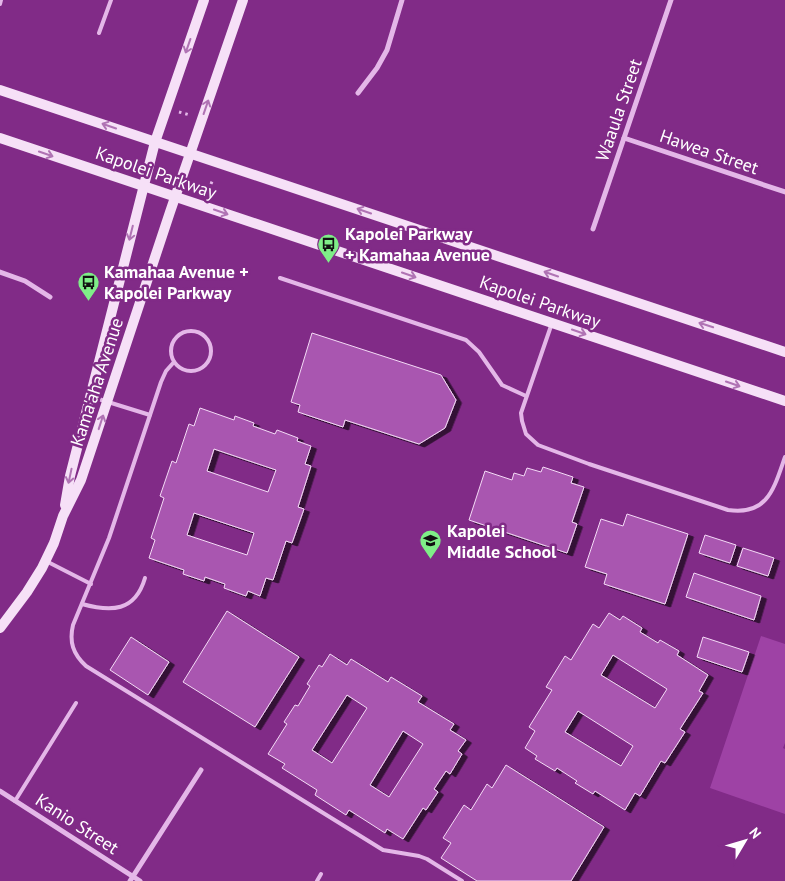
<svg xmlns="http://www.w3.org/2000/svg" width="785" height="881" viewBox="0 0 785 881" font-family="'PT Sans',sans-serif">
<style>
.green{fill:#9e42a5}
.building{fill:#a956b0;stroke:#f4daf6;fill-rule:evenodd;filter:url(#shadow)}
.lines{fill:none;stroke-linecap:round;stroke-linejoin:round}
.path{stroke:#e4b7e8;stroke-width:3;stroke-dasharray:2.5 4;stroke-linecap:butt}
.lane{stroke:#e4b7e8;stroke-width:4}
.street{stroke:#e4b7e8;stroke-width:5}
.secondary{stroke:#f6e0f7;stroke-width:10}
.oneway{stroke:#b073b4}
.labels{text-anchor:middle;stroke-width:5;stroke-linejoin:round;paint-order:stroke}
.street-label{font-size:18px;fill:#fff;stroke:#812b87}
.poi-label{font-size:18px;font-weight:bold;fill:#fff;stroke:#812b87;text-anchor:start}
</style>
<defs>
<filter id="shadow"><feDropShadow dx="5.5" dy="3" stdDeviation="0" flood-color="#0009"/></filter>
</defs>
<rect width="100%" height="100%" fill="#812b87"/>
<path class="green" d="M761,636L785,644V743L783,748L785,749V814L710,788Z"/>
<g class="building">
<path d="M312,333L441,375L456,400L445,428L419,444L345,420L343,427L298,412L300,405L291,402Z"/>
<path d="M200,408L234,420L235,416L254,423L253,426L275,434L277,430L298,438L297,441L311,446L305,464L311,466L298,507L304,509L292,543L286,541L273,580L266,578L260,596L248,591L246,596L224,588L225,584L205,577L204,581L183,574L184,570L149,558L155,540L151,538L164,498L160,496L172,461L176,463L189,424L194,426ZM214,449L276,470L268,492L207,471ZM194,513L254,533L247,555L187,535Z"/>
<path d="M543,467L573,477L571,483L584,487L572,522L577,524L567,553L469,520L485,471L512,480L514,473L524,476L527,468L541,472Z"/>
<path d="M627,514L688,534L665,604L604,584L607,574L585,567L601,519L623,526Z"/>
<path d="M705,535L736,545L730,563L699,553Z"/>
<path d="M743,548L774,558L768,576L737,566Z"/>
<path d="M694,573L761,596L754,620L686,597Z"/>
<path d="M227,611L299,657L255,727L183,682Z"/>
<path d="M609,613L620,620L623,616L642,628L640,632L658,643L660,640L679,651L677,655L708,675L699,691L703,693L680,729L685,732L665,763L661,761L640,796L635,793L625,810L595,791L593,794L575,783L577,781L557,768L555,771L535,759L537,756L525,748L535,731L529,727L552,690L546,687L565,656L571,660L593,624L599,628ZM613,655L667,689L655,708L601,675ZM578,711L633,746L621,766L565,732Z"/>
<path d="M131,637L169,662L148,695L110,670Z"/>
<path d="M703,637L749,652L742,672L697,657Z"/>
<path d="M330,654L347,665L351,659L388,682L391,677L422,696L418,702L454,724L450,730L466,740L458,751L462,754L450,774L446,771L434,789L438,792L426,810L423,808L403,839L387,829L385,833L349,810L346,815L315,795L317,790L282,768L285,764L268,754L287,724L284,722L295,705L298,706L310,686L307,684L319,665L322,667ZM347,695L367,708L332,763L312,750ZM403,731L423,744L389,797L370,785Z"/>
<path d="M506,765L604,827L571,881H477L441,858L451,843L443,838L464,805L471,810L487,784L492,788Z"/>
</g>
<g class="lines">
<g class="path">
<path d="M179,112L190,115"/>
<path d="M211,184L213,179"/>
</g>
<g class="lane">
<path d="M0,4L1,0"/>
<path d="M99,33L111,0"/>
<path d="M280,278L466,340L479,352L502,385L526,396"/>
<path d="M552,323L521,413L522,421L526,434L538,445L589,464L728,510C768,516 774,488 785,457"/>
<circle cx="191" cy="351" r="20"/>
<path d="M174,362L166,371L161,382L109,538L73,625C69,642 73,654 86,666L383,850L419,856L427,859L462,881"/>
<path d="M92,397L150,415"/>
<path d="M46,561L91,584"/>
<path d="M82,604C111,612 135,612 145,578"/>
<path d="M15,801L76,703"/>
<path d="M317,881L321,874"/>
</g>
<g class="street">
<path d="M358,93L377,68L387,50L402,0"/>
<path d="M624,138L785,192"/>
<path d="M593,229L671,0"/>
<path d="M0,272L25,281L50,297"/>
<path d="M0,791L140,881"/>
<path d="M130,881L201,770"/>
</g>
<g class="secondary">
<path d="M0,90L785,352"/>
<path d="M0,138L785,401"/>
<path d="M65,505L70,476L155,142L204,0"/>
<path d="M0,628L27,592L42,568L54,543L63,516L81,480L170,212L243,0"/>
</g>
</g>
<defs><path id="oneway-shaft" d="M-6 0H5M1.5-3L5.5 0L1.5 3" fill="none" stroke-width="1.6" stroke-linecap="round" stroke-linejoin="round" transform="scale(1.25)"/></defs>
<g class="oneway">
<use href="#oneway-shaft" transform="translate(188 46) rotate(109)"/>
<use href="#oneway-shaft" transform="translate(206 107) rotate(-71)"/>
<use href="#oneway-shaft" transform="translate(109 126) rotate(-161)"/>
<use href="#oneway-shaft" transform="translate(46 154) rotate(19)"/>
<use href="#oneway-shaft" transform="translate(364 211) rotate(-161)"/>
<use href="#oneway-shaft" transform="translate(221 212) rotate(19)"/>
<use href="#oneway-shaft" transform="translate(131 233) rotate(104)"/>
<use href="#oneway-shaft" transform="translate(551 274) rotate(-161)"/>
<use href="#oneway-shaft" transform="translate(409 275) rotate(19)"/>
<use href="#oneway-shaft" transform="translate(706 325) rotate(-162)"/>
<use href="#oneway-shaft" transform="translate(579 332) rotate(19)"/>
<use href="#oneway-shaft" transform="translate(733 384) rotate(19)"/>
<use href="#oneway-shaft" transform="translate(101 422) rotate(-72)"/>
<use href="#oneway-shaft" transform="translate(70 476) rotate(102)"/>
</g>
<defs>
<symbol id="bus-pin" viewBox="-11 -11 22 30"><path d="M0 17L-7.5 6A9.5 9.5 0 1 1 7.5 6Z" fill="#7fee88" stroke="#812b87"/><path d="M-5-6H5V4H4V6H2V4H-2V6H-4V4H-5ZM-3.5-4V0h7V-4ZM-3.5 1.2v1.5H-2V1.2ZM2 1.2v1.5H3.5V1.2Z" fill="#111"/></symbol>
<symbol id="school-pin" viewBox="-11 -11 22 30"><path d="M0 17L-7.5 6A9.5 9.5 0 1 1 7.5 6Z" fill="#7fee88" stroke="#812b87"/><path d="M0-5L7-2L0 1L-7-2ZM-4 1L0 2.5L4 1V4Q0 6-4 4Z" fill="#111"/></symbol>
</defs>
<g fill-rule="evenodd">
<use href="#bus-pin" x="316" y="232" width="25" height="34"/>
<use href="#bus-pin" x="76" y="270" width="25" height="34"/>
<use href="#school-pin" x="418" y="528" width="25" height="34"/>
</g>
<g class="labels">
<g class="street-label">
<text transform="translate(619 110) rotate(-71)" y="6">Waaula Street</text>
<text transform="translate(709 152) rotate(19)" y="6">Hawea Street</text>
<text transform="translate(156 173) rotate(19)" y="6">Kapolei Parkway</text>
<text transform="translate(540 302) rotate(19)" y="6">Kapolei Parkway</text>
<text transform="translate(97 382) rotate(-72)" y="6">Kama'aha Avenue</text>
<text transform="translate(77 824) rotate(33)" y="6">Kanio Street</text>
</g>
<g class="poi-label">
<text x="345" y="240">Kapolei Parkway<tspan x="345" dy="21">+ Kamahaa Avenue</tspan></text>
<text x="104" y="278">Kamahaa Avenue +<tspan x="104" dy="21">Kapolei Parkway</tspan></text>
<text x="447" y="537">Kapolei<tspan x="447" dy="21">Middle School</tspan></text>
</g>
</g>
<g transform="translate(745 841) rotate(52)" stroke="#812b87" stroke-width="4" paint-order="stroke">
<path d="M0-4L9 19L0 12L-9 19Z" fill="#ffffff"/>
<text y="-8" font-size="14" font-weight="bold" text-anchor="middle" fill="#ffffff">N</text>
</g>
</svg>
